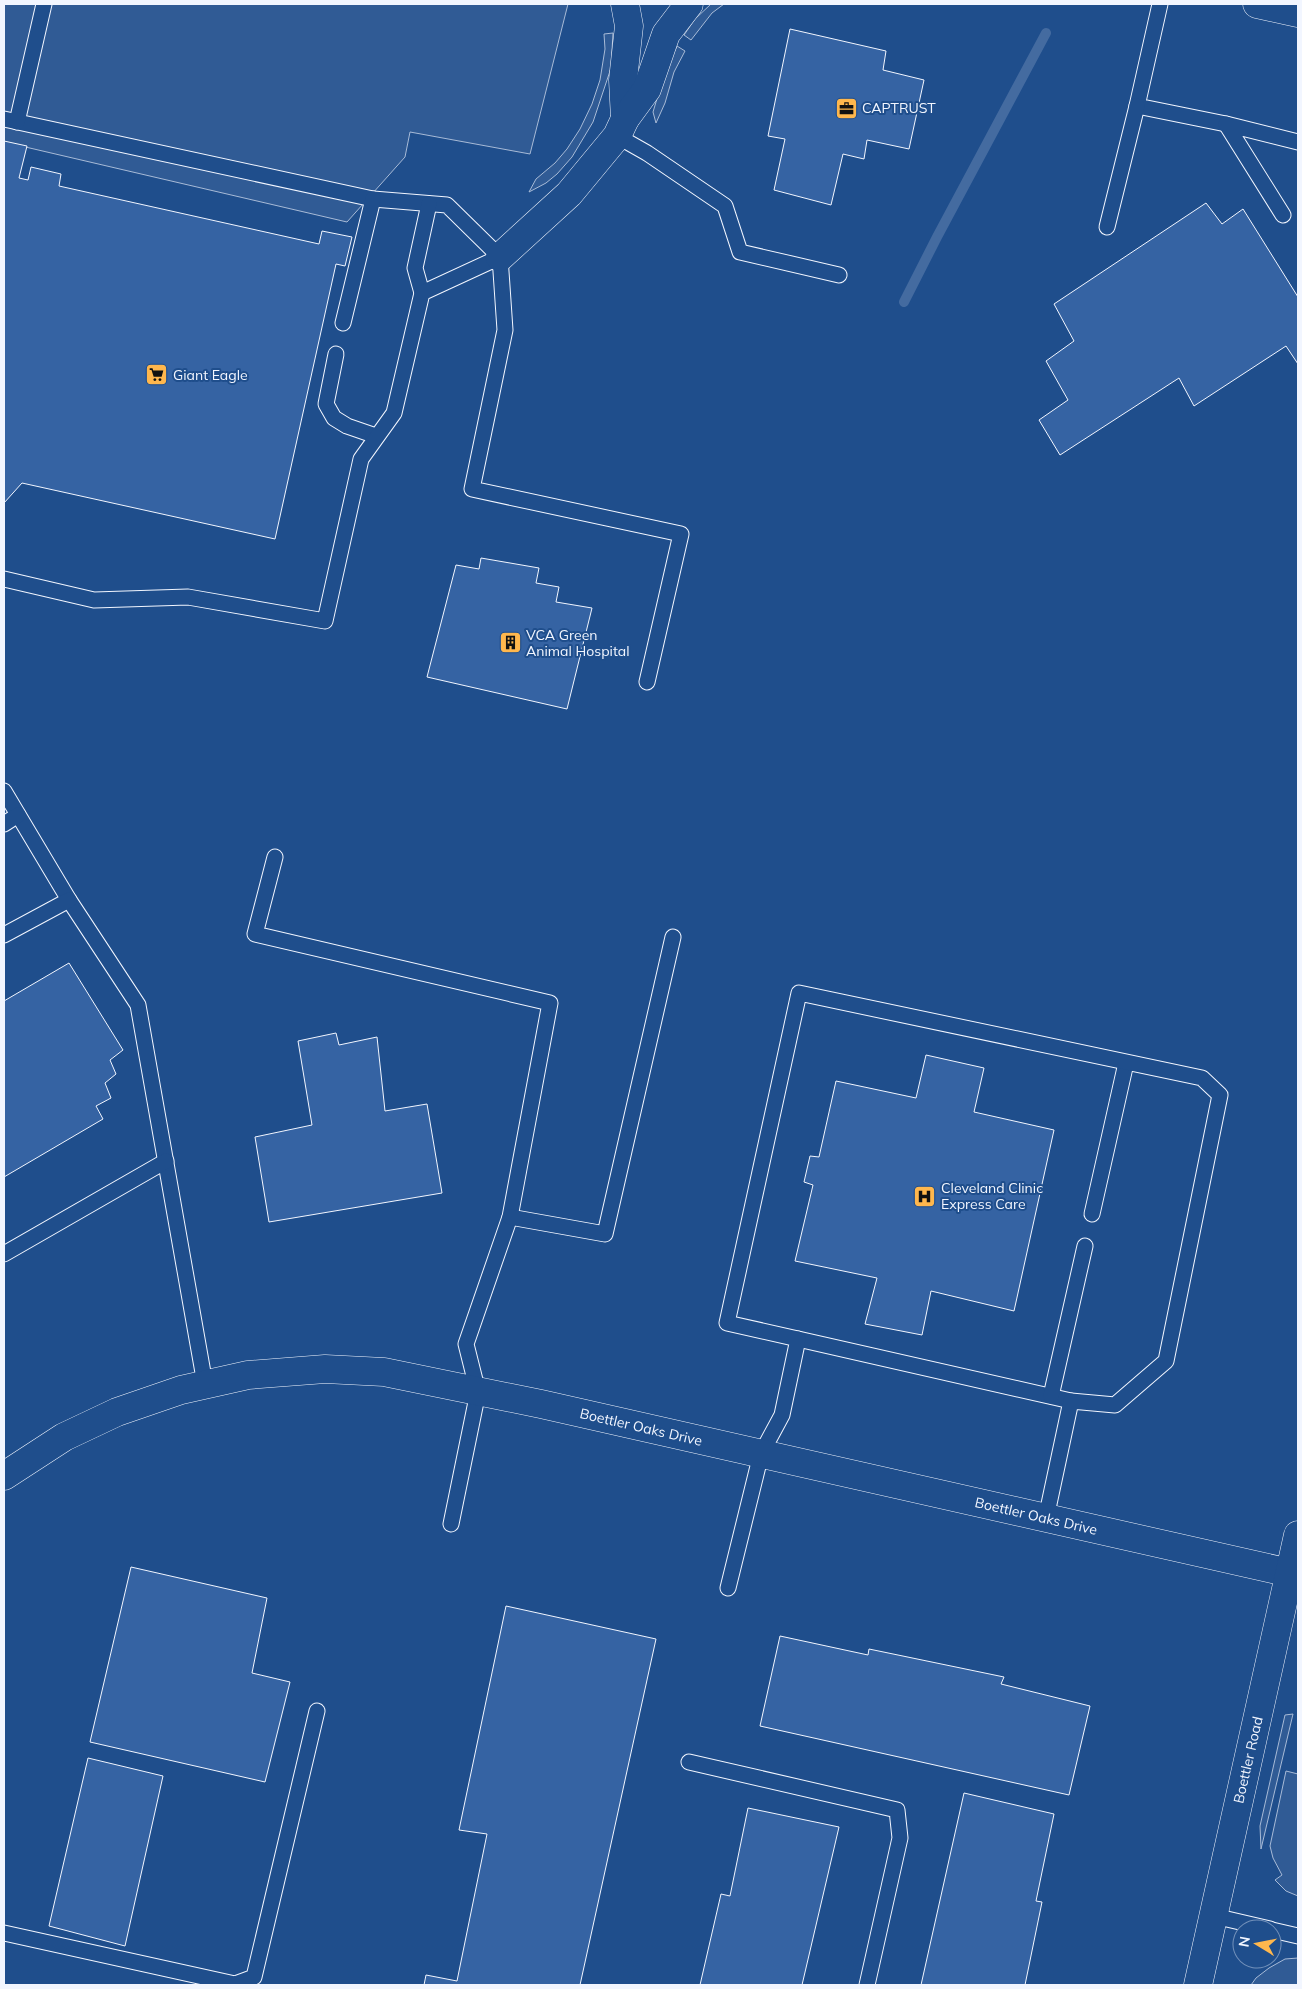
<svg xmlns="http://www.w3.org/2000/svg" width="1302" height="1989" viewBox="0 0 1302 1989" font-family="Mulish,sans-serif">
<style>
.built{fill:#305b95;stroke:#a8bbd7}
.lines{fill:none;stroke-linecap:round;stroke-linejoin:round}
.stream{stroke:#446ba0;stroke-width:10}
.building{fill:#3563a3;stroke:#f2f6ff}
.service-casing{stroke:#f2f6ff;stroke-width:17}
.minor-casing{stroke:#f2f6ff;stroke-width:29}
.tertiary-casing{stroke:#f2f6ff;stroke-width:29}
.service{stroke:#1f4e8c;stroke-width:15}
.minor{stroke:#1f4e8c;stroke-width:28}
.tertiary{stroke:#1f4e8c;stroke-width:28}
.labels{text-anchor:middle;stroke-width:4;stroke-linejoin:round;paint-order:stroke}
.poi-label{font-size:14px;fill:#f2f6ff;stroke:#1f4e8c;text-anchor:start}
.street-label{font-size:14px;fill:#f2f6ff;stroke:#1f4e8c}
</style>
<rect width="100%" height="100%" fill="#1f4e8c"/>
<g class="built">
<path d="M4,4H568L530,154L410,132L405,157L347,222L4,142Z"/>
<path d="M711,4H724L712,13L691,40L684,35L695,19Z"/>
<path d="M613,33L611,68L593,122L572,157L557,174L546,183L529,192L536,179L555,163L567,149L580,129L592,104L600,80L605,49L604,34Z"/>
<path d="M677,46L685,51L674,72L665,103L656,123L653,112L665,72Z"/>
<path d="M1293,1714L1261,1849L1260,1826L1285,1715Z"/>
<path d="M1286,1771L1298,1774V1896L1286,1891L1275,1880L1282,1875L1273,1858L1270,1846Z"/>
<path d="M1298,1958V1985H1251L1256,1978L1269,1968L1285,1959Z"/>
</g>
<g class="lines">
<path class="stream" d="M904,302L937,237L1046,33"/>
</g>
<g class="building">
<path d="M790,29L886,51L883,70L924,80L909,149L867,140L864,159L843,154L831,205L774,190L785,139L768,136Z"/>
<path d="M4,141L27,146L19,178L28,180L31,167L61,174L59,186L319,244L322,231L352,237L345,266L336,264L275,539L22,483L4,503Z"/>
<path d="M1206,203L1222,224L1243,209L1298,297V364L1286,346L1194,406L1179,378L1060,455L1039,420L1068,400L1046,361L1074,341L1054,304Z"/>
<path d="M481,558L539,568L536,583L559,587L556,602L592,608L567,709L427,677L456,565L479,569Z"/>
<path d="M69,963L123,1050L110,1060L116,1074L105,1083L111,1098L96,1106L103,1119L4,1177V1001Z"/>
<path d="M336,1033L339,1045L377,1037L385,1111L427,1104L442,1193L269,1222L255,1137L312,1125L298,1041Z"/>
<path d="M926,1055L984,1068L974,1112L1054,1130L1014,1311L931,1291L922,1335L865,1324L877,1278L795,1261L813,1185L804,1182L810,1156L819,1157L836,1081L916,1098Z"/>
<path d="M131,1567L267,1598L252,1673L290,1682L265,1782L90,1742Z"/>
<path d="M506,1606L656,1639L580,1985H424L426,1975L457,1981L487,1834L459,1830Z"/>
<path d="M780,1636L868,1655L869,1649L1004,1677L1001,1684L1090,1706L1069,1795L760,1726Z"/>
<path d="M88,1758L163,1776L125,1946L49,1926Z"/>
<path d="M964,1793L1054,1814L1036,1901L1042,1902L1025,1985H921Z"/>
<path d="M748,1808L839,1827L802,1985H700L721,1894L730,1896Z"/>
</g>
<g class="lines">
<defs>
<g id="service">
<path d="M1160,4L1137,106L1226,124"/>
<path d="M4,119L373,199L447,205L500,257L505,330L472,489L681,534L647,682"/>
<path d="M17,122L44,4"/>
<path d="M617,136L647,153L725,206L740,252L839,275"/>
<path d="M1283,215L1226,124L1298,142"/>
<path d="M1107,227L1137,106"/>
<path d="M422,293L415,268L429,204"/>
<path d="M343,323L373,199"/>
<path d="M336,354L326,404L334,418L347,426L376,436"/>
<path d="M4,579L94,600L188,597L325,621L361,459L394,413L422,293L500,257"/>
<path d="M4,791L69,900L138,1005L205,1384"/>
<path d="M4,824L18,815"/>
<path d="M275,857L255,934L550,1003L510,1217L466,1344L478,1392L451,1524"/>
<path d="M4,935L69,900"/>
<path d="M1092,1214L1126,1063"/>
<path d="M510,1217L605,1234L673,937"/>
<path d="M4,1254L166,1161"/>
<path d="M798,1339L1071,1401"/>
<path d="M1051,1396L1085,1246"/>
<path d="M728,1588L761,1454L782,1415L798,1339L727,1323L799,993L1202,1078L1220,1095L1166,1361L1115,1405L1071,1401L1046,1518"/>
<path d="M689,1762L897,1810L900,1838L867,1985"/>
<path d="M1214,1916L1270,1929"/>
<path d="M1272,1930L1298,1936"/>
<path d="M4,1933L235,1984L254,1977L317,1711"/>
</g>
<g id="minor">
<path d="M625,4L629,26L623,80L625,119"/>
<path d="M1257,4L1298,13"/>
<path d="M500,257L569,194L617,136L625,119L647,89L666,34L689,4"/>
<path d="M4,1476L64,1437L117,1412L181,1390L248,1375L325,1369L384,1372L541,1404L1290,1573"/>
</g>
<path id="tertiary" d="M1198,1985L1298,1535"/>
</defs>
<use href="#service" class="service-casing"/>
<use href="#minor" class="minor-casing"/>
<use href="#tertiary" class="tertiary-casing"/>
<use href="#service" class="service"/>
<use href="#minor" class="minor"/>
<use href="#tertiary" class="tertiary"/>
</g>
<defs>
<symbol id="office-square" viewBox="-11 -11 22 22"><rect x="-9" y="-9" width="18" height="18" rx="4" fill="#ffb74d" stroke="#1f4e8c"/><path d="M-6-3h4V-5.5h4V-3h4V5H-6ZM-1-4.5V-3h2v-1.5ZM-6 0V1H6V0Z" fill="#111"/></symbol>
<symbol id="supermarket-square" viewBox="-11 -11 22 22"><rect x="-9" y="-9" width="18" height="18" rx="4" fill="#ffb74d" stroke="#1f4e8c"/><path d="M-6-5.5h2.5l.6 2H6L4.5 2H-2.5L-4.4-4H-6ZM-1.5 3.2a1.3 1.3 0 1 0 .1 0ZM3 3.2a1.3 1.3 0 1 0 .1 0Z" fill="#111"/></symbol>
<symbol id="building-square" viewBox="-11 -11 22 22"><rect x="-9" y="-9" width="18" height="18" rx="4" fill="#ffb74d" stroke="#1f4e8c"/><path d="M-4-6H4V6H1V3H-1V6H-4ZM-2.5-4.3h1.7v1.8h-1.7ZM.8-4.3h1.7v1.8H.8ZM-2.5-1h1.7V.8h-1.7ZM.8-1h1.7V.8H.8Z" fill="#111"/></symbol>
<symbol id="hospital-square" viewBox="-11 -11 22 22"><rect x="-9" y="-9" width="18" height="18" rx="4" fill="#ffb74d" stroke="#1f4e8c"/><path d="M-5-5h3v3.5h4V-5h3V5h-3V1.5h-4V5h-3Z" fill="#111"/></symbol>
</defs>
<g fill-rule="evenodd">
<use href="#office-square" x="834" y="96" width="25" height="25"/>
<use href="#supermarket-square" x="144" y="362" width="25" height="25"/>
<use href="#building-square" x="498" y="630" width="25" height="25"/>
<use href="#hospital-square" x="912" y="1184" width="25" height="25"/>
</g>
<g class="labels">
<g class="poi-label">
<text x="862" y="113">CAPTRUST</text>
<text x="173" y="380">Giant Eagle</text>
<text x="526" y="640">VCA Green<tspan x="526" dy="16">Animal Hospital</tspan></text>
<text x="941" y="1193">Cleveland Clinic<tspan x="941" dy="16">Express Care</tspan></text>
</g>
<g class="street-label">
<text transform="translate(641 1427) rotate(13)" y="5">Boettler Oaks Drive</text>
<text transform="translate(1036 1516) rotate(13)" y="5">Boettler Oaks Drive</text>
<text transform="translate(1248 1760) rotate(-77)" y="5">Boettler Road</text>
</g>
</g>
<rect width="1302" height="1989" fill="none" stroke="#f2f6ff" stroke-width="10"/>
<g transform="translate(1257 1944) rotate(280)"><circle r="24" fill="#1f4e8c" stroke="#7391ba"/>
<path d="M0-4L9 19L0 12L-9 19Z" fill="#ffb74d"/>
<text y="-8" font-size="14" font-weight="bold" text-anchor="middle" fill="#f2f6ff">N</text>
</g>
</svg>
